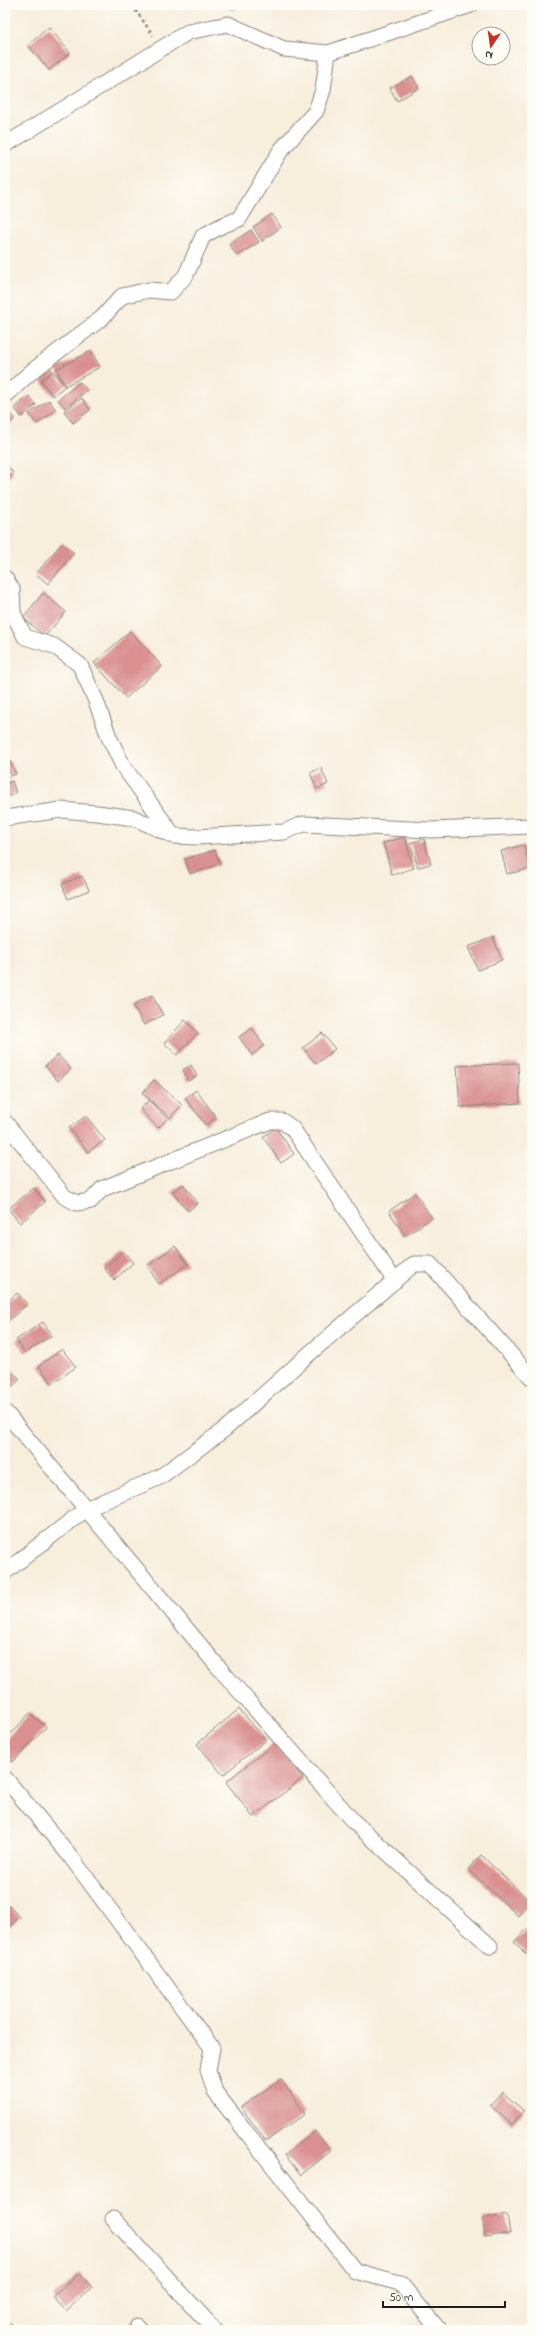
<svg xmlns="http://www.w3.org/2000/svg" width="537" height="2335" viewBox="0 0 537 2335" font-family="'Indie Flower',sans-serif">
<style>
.building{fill:#d9908f}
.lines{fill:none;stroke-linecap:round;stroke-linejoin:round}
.street-casing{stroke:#8a857c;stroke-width:17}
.path{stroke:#8a857c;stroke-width:2.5;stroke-dasharray:3 3;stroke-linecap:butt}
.street{stroke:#fff;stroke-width:15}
</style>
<rect width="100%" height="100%" fill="#fdfcf7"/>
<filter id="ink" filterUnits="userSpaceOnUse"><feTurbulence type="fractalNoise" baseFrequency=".025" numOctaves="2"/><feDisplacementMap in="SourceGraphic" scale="8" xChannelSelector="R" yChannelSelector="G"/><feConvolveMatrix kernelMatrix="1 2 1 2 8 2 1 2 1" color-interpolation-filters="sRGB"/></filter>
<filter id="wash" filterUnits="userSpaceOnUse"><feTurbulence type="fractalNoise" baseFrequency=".012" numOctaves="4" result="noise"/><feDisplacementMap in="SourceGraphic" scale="16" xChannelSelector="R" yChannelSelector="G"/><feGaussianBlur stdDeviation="0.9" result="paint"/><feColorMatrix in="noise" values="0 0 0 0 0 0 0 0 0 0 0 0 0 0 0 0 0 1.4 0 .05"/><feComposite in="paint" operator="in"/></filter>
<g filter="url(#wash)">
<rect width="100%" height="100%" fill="#f7eedc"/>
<g id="blocks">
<g class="building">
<path d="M49,27L70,53L49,70L28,45Z"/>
<path d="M412,76L419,88L397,101L390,88Z"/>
<path d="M272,214L281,227L262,241L253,227Z"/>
<path d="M251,230L259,242L237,256L229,244Z"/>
<path d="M91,351L100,367L65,386L56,369Z"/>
<path d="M53,371L65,386L53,396L41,381Z"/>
<path d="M80,382L87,390L65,408L58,400Z"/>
<path d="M29,396L36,405L22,417L14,408Z"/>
<path d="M82,398L90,410L73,423L64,411Z"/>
<path d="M49,400L56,410L37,424L29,414Z"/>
<path d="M5,410L15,418L5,430Z"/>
<path d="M5,462L14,474L5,480Z"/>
<path d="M62,543L74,553L48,584L36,574Z"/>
<path d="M43,593L66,612L45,636L23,618Z"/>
<path d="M130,631L162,666L126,698L94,663Z"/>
<path d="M10,761L16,774L5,778V763Z"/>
<path d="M321,768L328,784L317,789L310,773Z"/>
<path d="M12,781L16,793L5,798V784Z"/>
<path d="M405,837L414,868L392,875L383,843Z"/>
<path d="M424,839L431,864L418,867L410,843Z"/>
<path d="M524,845L530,869L507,874L501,851Z"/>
<path d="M215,850L220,864L190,874L185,859Z"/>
<path d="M82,876L89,890L68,899L62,884Z"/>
<path d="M493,937L502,960L478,970L468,947Z"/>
<path d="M152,995L163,1015L144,1025L133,1005Z"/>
<path d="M185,1020L198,1033L177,1055L164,1043Z"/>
<path d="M252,1028L264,1046L252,1055L239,1037Z"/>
<path d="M322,1033L335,1049L316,1064L303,1048Z"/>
<path d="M58,1055L71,1069L58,1081L45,1066Z"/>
<path d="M518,1063L520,1103L460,1107L457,1066Z"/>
<path d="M191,1065L197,1076L188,1081L183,1070Z"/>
<path d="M154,1080L182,1105L170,1118L142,1093Z"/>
<path d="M196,1090L216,1117L206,1125L185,1098Z"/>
<path d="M149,1100L167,1119L158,1128L140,1109Z"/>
<path d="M86,1116L105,1140L88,1152L69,1128Z"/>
<path d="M276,1128L294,1154L281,1163L263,1137Z"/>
<path d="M183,1184L198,1203L188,1211L172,1192Z"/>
<path d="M34,1188L45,1202L20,1223L8,1209Z"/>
<path d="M415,1193L432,1218L405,1236L389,1211Z"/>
<path d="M175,1246L188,1264L159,1284L147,1266Z"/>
<path d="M123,1251L133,1263L114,1280L104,1268Z"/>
<path d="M17,1293L27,1304L5,1324V1304Z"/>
<path d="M43,1322L52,1335L25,1353L16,1340Z"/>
<path d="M62,1349L76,1367L52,1384L39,1366Z"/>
<path d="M8,1368L20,1379L6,1393L5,1372Z"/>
<path d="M239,1709L266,1740L223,1775L197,1744Z"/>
<path d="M30,1713L46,1727L13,1762L5,1755V1740Z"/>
<path d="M275,1743L303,1778L253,1817L226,1782Z"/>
<path d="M481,1855L531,1902L518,1916L468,1869Z"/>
<path d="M9,1906L20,1917L5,1931V1910Z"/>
<path d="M532,1925V1950L527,1955L514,1942Z"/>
<path d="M281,2079L305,2114L266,2141L241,2107Z"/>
<path d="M502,2092L524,2111L512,2125L490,2105Z"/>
<path d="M315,2131L331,2151L301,2175L285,2155Z"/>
<path d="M507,2215L510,2233L485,2237L483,2218Z"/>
<path d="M79,2273L92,2287L66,2311L53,2297Z"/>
</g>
</g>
</g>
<g filter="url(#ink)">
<use href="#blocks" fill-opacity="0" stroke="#8a857c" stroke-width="1"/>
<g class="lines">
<defs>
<g id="street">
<path d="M5,145L188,32L228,24L284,49L328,53L471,5"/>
<path d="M5,396L31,372L102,318L122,296L149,290L171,292L186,275L203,236L221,226L239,219L281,150L316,111L323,90L328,53"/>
<path d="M5,578L12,589L13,613L25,637L54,646L80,665L96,701L109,737L123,766L173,835"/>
<path d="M5,818L61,810L97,813L134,818L174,836L197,837L284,832L303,824L431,830L532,826"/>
<path d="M5,1122L65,1197L77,1203L91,1201L102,1189L270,1121H282L292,1128L395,1281"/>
<path d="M5,1412L220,1669L353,1821L490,1946"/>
<path d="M5,1572L86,1509L160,1477L225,1429L310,1353L414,1264H430L532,1378"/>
<path d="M5,1778L71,1857L212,2048L208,2070L215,2092L355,2271L400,2283L439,2330"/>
<path d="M113,2219L215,2330"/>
<path d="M137,2326L141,2330"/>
<path d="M5,2329L6,2330"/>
</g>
</defs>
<use href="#street" class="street-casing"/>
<g class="path">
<path d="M132,5L153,35"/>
<path d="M232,9L237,5"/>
</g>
<use href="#street" class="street"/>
</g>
</g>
<rect width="537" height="2335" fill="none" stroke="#fdfcf7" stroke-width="20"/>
<g transform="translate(491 46) rotate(193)"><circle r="19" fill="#fdfcf7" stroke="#a3a29f"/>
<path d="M0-3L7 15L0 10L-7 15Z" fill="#c8321e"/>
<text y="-6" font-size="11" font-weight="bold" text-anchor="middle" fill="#1c1c1c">N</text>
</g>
<path d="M383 2301v6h122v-6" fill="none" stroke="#1c1c1c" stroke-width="2"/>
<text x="389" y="2301" font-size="12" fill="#1c1c1c" stroke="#fdfcf7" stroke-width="3" paint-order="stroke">50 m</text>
</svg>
